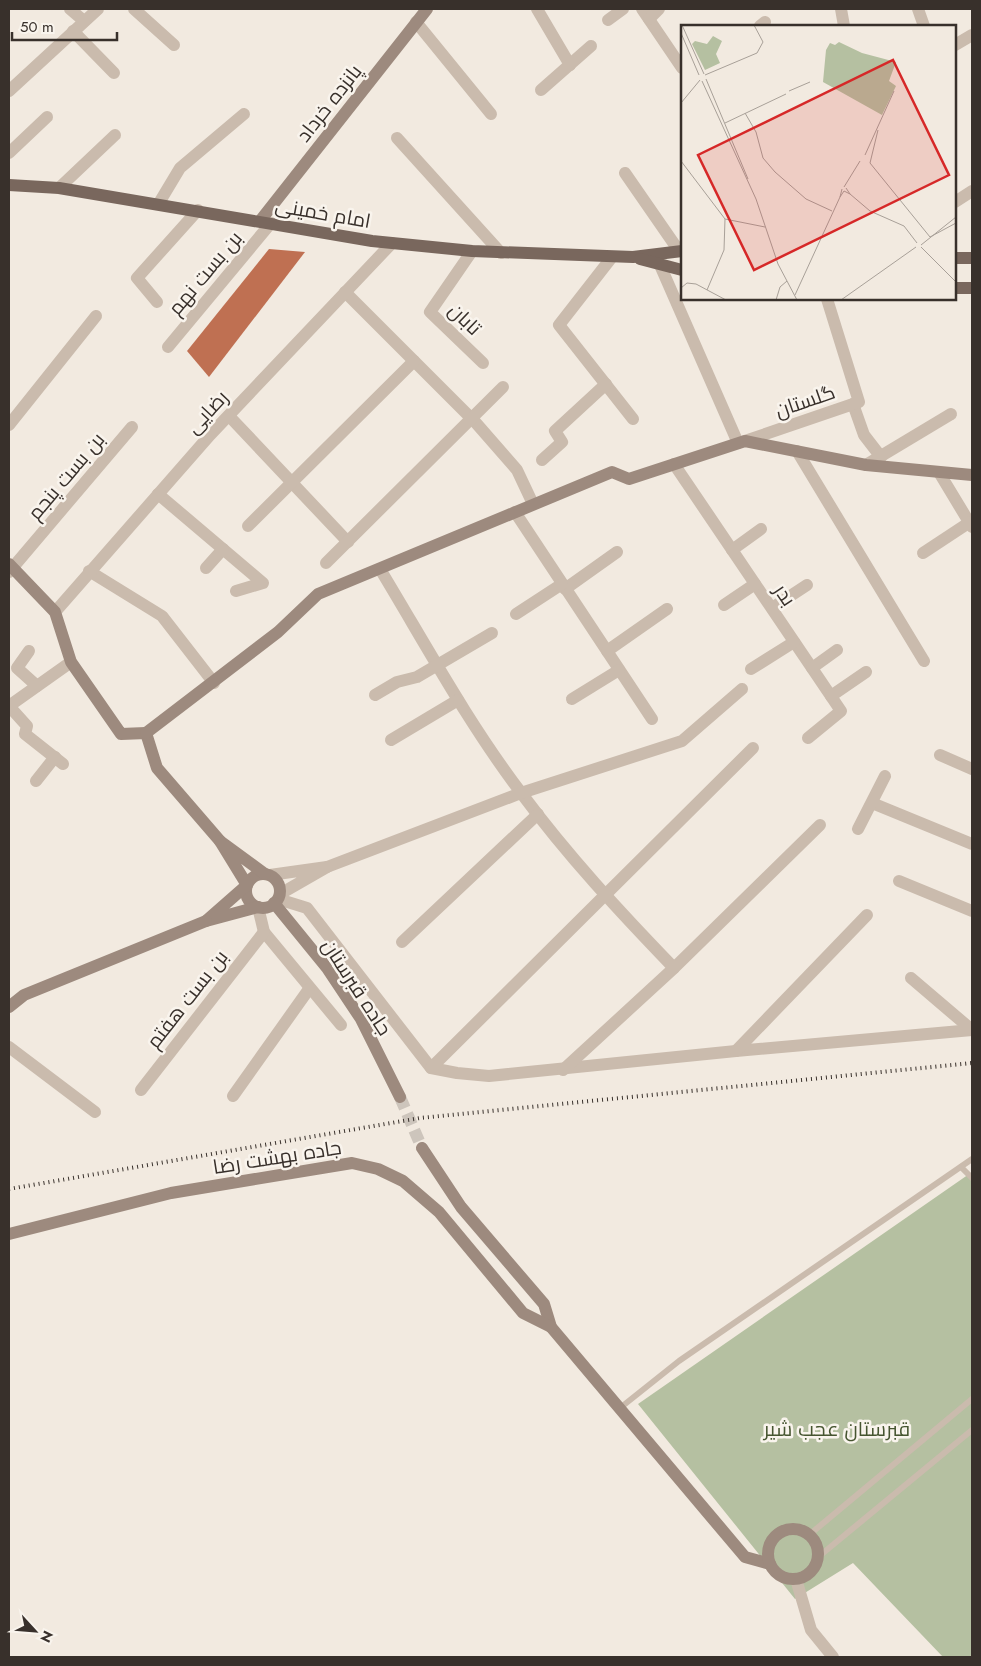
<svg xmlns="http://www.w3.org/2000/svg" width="981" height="1666" viewBox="0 0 981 1666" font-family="Jost,Cairo,sans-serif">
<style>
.green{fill:#b5c0a1}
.building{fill:#bf7052}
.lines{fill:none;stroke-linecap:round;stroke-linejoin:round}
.secondary-tunnel{stroke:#cdc5bc;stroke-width:12;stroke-dasharray:12 6;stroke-linecap:butt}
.lane{stroke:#cabbad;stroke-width:6}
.street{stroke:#cabbad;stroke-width:12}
.secondary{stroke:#9d8a7e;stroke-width:12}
.primary{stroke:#79675d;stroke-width:12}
.rail{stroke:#38302b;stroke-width:4;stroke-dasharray:1 4;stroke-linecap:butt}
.labels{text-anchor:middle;stroke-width:5;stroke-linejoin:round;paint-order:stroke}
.street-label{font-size:20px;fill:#38302b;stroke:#f9f4ed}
.park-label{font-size:20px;fill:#465530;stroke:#f9f4ed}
.inset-road{fill:none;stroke:#a8a098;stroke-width:1}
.view{fill:#d62828;fill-opacity:0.15;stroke:#d62828;stroke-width:2.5}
.inset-edge{fill:none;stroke:#38302b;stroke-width:2.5}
</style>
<rect width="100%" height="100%" fill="#f2eae0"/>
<path class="green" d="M972,1172V1654L970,1657H943L853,1563L795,1599L638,1404Z"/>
<path class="building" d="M269,249L305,252L209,377L187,351Z"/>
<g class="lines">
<path class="secondary-tunnel" d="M400,1097L422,1148"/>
<g class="lane">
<path d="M961,1167L972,1178"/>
<path d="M620,1408L679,1361L972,1159"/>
<path d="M809,1535L972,1399"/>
<path d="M817,1558L972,1430"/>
</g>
<g class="street">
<path d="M70,9L84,21"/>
<path d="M134,9L174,45"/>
<path d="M537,9L570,65"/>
<path d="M642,9L682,68"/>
<path d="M841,9L844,26"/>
<path d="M918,9L924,26"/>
<path d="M649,19L659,9"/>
<path d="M608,20L623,9"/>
<path d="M416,22L491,114"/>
<path d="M760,26L765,22"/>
<path d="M73,31L114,73"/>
<path d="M955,45L972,35"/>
<path d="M541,90L591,46"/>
<path d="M9,91L98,9"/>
<path d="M397,138L501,253"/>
<path d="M9,153L47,117"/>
<path d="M625,173L679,251"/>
<path d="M59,188L115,135"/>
<path d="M955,202L972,191"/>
<path d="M159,203L180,168L244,114"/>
<path d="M472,251L430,312L483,363"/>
<path d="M612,257L559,325L633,419"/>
<path d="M660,265L738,443"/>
<path d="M345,292L476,423L517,470L533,504"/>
<path d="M157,302L137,278L198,210"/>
<path d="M168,347L271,223"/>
<path d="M853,404L864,435L881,457"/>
<path d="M229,416L348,542"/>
<path d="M9,425L96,316"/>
<path d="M745,441L859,402L827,299"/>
<path d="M797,451L924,661"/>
<path d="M542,460L562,442L555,431L606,384"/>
<path d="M674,464L841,711L808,738"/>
<path d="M866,465L951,414"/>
<path d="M940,474L972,527"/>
<path d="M158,494L263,583L236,591"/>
<path d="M515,512L652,719"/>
<path d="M248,526L414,361"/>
<path d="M732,550L761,529"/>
<path d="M923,553L970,522"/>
<path d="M326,563L503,387"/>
<path d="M206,568L223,549"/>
<path d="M380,569C426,645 468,723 522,794C568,856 620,912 674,968"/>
<path d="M89,571L162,616L214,683"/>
<path d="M9,572L132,427"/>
<path d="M565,589L617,552"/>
<path d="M724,605L755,584"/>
<path d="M772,608L807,585"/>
<path d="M55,612L210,435L392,243"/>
<path d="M516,614L562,584"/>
<path d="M29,651L17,668L37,686"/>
<path d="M607,651L667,609"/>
<path d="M812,668L837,650"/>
<path d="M751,669L794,642"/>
<path d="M375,695L397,682L417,677L492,633"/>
<path d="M831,696L866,672"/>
<path d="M572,699L619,670"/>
<path d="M9,706L27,726L25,734L63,764"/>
<path d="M9,706L71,662"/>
<path d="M391,740L458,700"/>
<path d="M940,755L972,769"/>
<path d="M36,781L55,757"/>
<path d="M872,803L972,844"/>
<path d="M858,829L885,776"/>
<path d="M327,867L521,793L682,741L742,689"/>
<path d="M270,875L327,867L280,894"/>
<path d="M899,881L972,911"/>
<path d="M278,899L307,908L431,1068L457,1073L489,1076L736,1051L972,1030"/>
<path d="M258,907L264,932L341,1025"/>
<path d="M402,942L538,814"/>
<path d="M911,978L972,1030"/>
<path d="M9,1047L95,1112"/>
<path d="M736,1051L867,915"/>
<path d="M431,1068L753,748"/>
<path d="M563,1070L674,968L820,825"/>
<path d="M141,1090L264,932"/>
<path d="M233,1096L309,989"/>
<path d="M796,1579L811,1630L833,1657"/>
</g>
<g class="secondary">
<path d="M260,221L427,9"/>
<path d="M9,564L55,612L71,662L121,734L146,733L157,768L220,841"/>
<path d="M146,733L278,632L318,594L612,472L629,479L745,441L866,465L972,475"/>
<circle cx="263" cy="891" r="17"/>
<path d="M274,903L327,968L361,1019L400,1097"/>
<path d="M258,907L206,921L247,885L220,841L265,874"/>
<path d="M9,1007L24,995L206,921"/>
<path d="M422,1148L461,1207L544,1304L551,1327L745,1557L770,1564"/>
<path d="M9,1234L171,1193L352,1163L378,1169L403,1181L439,1212L523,1313L551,1327"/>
<circle cx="793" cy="1554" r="25"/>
</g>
<g class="primary">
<path d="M9,185L59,188L372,241L472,251L633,257L682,251"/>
<path d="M955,258H972"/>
<path d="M640,259L682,270"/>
<path d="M955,288H972"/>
</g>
<path class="rail" d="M9,1189L420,1118L972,1063"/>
</g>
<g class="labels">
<g class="street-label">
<text transform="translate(329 103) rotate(-52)" y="7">پانزده خرداد</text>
<text transform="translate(323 213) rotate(10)" y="7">امام خمینی</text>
<text transform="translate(205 273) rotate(-50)" y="7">بن بست نهم</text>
<text transform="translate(465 319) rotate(44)" y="7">تابان</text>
<text transform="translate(805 401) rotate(-19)" y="7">گلستان</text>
<text transform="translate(207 412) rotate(-47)" y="7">رضایی</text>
<text transform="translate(66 476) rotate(-50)" y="7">بن بست پنجم</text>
<text transform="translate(785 595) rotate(56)" y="7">بدر</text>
<text transform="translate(357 987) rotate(57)" y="7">جاده قبرستان</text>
<text transform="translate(187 999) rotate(-52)" y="7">بن بست هفتم</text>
<text transform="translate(277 1157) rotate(-9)" y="7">جاده بهشت رضا</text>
</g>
<g class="park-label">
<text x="837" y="1436">قبرستان عجب شیر</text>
</g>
</g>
<g transform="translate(681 25)">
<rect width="275" height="275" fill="#f2eae0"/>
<path d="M32,11L41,16L35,29L39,38L24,45L11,19L14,16L26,19ZM158,17L181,28L215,37L208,56L215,61L201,90L142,57L145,25L149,18L154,20Z" fill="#b5c0a1"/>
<path class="inset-road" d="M1,0L23,49M0,8L18,50M24,50L76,28L82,17L73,0M25,54L67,154M21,56L75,174L97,239L116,275M108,66L129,57M0,78L19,55M64,88L75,107L82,133L94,147L125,174L151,186M44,98L105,69M197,105L189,138L249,212M184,130L213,66M0,136L44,194L43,225L26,265M163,162L179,136M161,164L159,172L163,166L169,169L165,163M169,169L189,186L223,201L236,218M44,194L84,202M249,212L275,198M240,220L275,192M240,222L275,257M0,263L6,258L15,259L45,275M114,270L159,172M95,275L99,262L106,256M160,275L235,222"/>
<path class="view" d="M212,35L268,150L73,245L17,130Z"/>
<rect width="275" height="275" class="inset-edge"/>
</g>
<rect width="981" height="1666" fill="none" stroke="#38302b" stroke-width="20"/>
<g transform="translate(35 1631) rotate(116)" stroke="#f9f4ed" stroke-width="4" paint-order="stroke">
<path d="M0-4L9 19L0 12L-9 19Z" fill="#38302b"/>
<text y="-8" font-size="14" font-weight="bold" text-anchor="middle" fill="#38302b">N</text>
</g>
<path d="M12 32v8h105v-8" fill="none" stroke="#38302b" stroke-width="2.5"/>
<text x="20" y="32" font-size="15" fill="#38302b" stroke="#f9f4ed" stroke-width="4" paint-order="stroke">50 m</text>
</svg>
